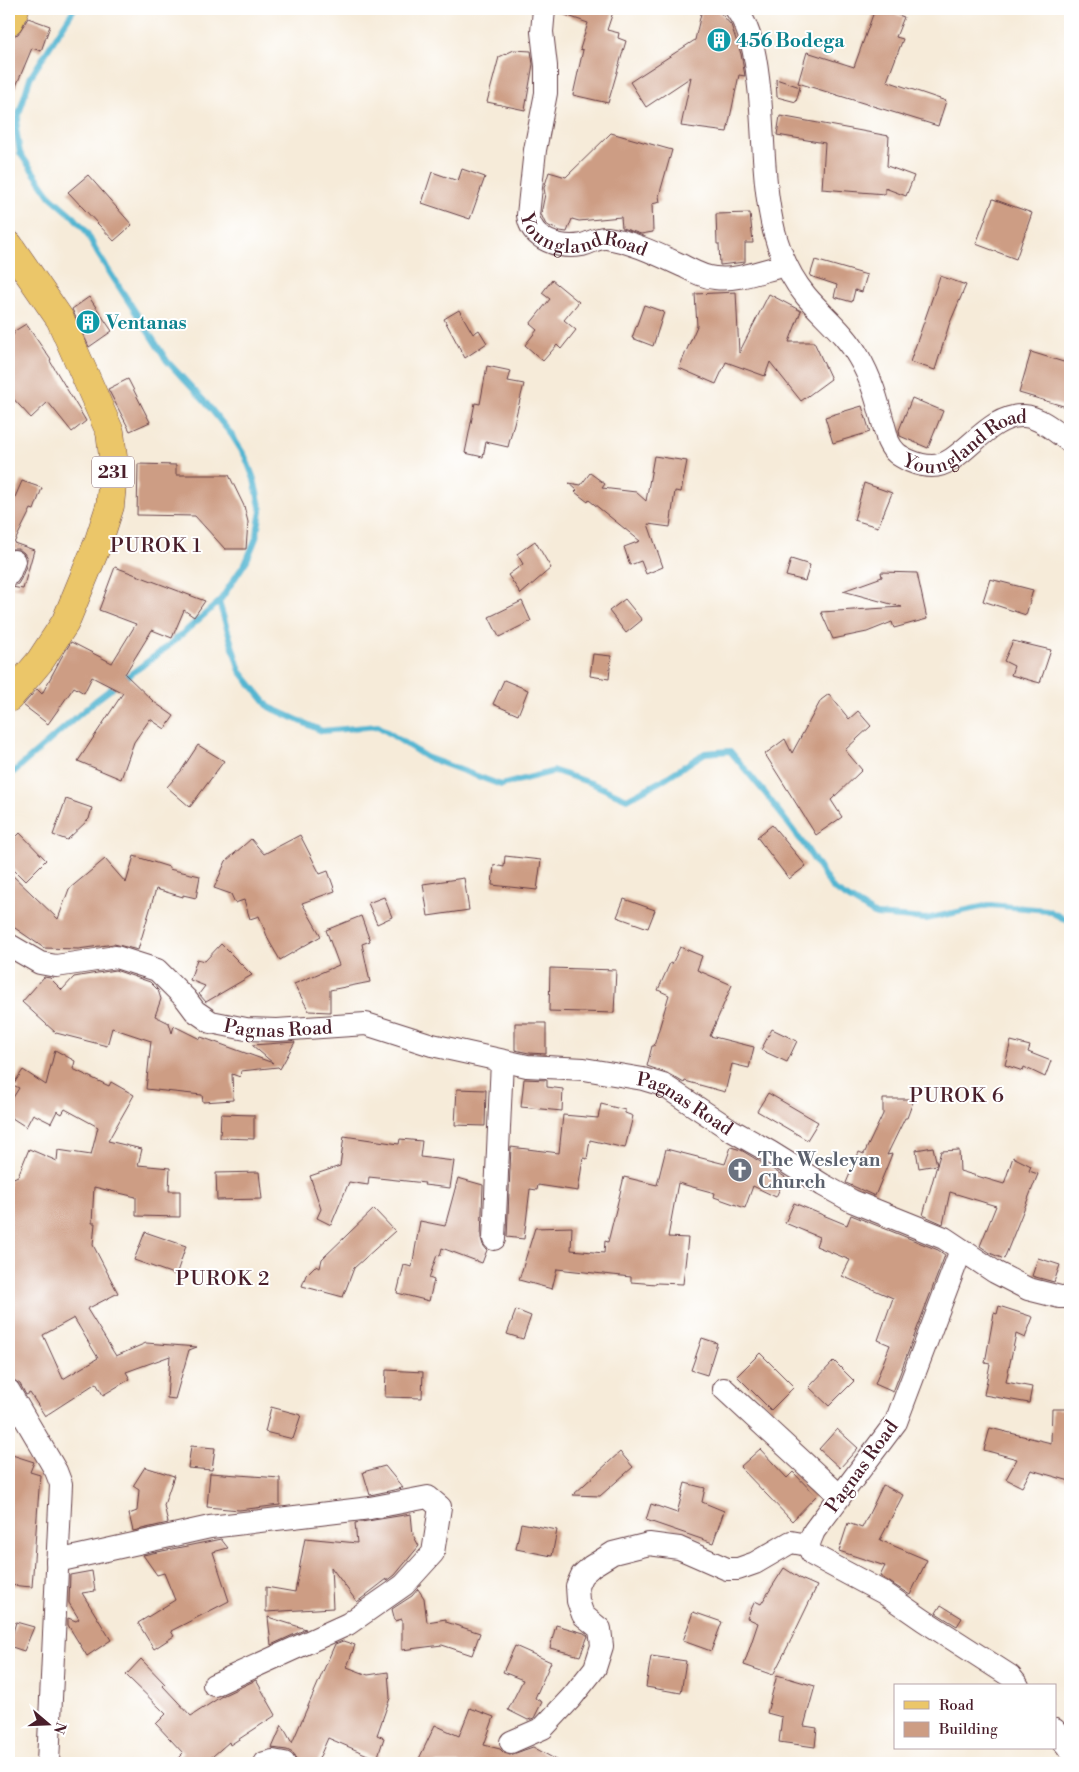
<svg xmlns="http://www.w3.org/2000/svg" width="1079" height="1772" viewBox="0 0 1079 1772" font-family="'Libre Bodoni',serif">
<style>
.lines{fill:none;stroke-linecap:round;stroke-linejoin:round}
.stream{stroke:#52b5d1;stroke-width:6}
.building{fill:#cd9d84;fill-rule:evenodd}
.minor-casing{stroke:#643e45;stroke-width:24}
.major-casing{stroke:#643e45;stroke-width:29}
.minor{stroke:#fff;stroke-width:22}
.major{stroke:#ebc669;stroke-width:28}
.labels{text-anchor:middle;stroke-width:4;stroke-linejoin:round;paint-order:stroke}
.shield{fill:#fff;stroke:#80626b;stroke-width:1}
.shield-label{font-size:18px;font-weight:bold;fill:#4a1f2b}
.culture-label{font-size:19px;font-weight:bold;fill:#0d838f;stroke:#fff;text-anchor:start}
.street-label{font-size:19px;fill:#4a1f2b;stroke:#fff}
.worship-label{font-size:19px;font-weight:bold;fill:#5b616d;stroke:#fff;text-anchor:start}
.neighbourhood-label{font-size:20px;letter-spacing:1px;fill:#4a1f2b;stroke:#fff}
</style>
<rect width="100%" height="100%" fill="#fff"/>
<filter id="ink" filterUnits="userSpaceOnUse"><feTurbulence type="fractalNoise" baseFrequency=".02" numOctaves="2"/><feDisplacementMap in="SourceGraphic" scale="10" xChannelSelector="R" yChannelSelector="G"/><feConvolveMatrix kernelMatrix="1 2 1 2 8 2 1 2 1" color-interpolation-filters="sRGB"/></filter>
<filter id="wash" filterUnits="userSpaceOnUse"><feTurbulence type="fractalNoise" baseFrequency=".0096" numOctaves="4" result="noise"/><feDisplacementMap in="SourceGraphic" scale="20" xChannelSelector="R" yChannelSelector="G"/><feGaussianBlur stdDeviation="1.12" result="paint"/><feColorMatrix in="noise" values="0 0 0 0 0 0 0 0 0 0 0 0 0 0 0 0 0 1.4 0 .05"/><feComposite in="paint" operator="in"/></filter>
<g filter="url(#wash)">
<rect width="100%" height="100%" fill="#f6ebd9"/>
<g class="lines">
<g class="stream">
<path d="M219,602L240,671L269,707L322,731L378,726L426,757L501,785L555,771L591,783L627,799L661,781L705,753L730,751L765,793L805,846L833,889L876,915L926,919L990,905L1047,910L1070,922"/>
<path d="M9,776L95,701L167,647L219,602L247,560L256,538L261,511L254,479L245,456L231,434L206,403L167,361L98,254L86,231L74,217L51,197L20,153L16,129L19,114L30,78L74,9"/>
</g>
</g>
<g id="blocks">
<g class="building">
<path d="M557,9H614L607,30L619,33L618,38L626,41L608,103L573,95L583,50L580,49L588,23L557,12Z"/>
<path d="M702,9H717L731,25L741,54L745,76L739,75L727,132L681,126L691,77L646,107L630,82L695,40Z"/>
<path d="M875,9H880L904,17L896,37L903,39L887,81L946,101L938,126L798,83L807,52L854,67Z"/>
<path d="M28,18L50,26L41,51L32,48L9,103V44L12,36L18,34Z"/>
<path d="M514,50L531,51L533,64L525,110L487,102L499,57Z"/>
<path d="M776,79L800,87L796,102L777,97Z"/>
<path d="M780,116L889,136L887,166L914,176L906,196L885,188V194L822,189L825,143L777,135Z"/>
<path d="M611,133L672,150L659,196L660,202L652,204L653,232L641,234L622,228L621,217L579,221L572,219L567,232L560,231L549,226L545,223L541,214L545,194L544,188L549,172L566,177Z"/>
<path d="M462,169L485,177L470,219L422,203L432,172L458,181Z"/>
<path d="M88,175L132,225L114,241L68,192Z"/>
<path d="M993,199L1032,213L1016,259L976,244Z"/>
<path d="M750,213L753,243H745V262L720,265L719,244H717L716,214Z"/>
<path d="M815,260L867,275L862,292L855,290L852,302L834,297L837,285L810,276Z"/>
<path d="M940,276L966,285L949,325L935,370L910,362Z"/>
<path d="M552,280L579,302L564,320L576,330L561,349L557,345L543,361L525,345L537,330L530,324L550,299L542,293Z"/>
<path d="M736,292L739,353L769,294L801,311L789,342H814L831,379L801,401L770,362L765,376L726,362L716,384L679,368L697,326L695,294Z"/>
<path d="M89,297L112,331L89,347L72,309Z"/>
<path d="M644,305L664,312L653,346L632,338Z"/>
<path d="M459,310L473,334L479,330L487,343L465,358L444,319Z"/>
<path d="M26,324L51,360L50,361L86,421L72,432L48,402L31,418L9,394V339L14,334L13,332Z"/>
<path d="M1031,352L1070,364V408L1019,393Z"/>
<path d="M487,366L511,371L508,381L524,384L508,447L486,442L483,457L465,453L475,403L480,404Z"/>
<path d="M128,379L150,422L130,431L108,389Z"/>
<path d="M912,398L943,411L928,448L900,436L899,430Z"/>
<path d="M862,406L870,432L833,443L825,417Z"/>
<path d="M654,456L687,461L681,492L675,491L670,527L648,524L663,567L646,574L641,561L630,565L624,547L640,541L589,500L588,502L575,492L577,490L569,483L581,485L590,473L605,484L602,488L636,492L646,501Z"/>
<path d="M138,464L176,465V475H229L244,506L248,522L246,549H225L195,516L137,515Z"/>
<path d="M22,481L42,488L34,510L31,509L14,543L34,550L23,589L12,587L18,584L21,579L26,566L27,558L24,553L19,549H9V511Z"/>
<path d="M864,483L892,493L878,527L854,520Z"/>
<path d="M535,541L551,568L521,594L508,575L523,564L517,554Z"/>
<path d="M791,559L810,565L805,581L786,576Z"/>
<path d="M115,567L205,601L194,617L184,610L172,638L152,630L125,674L154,702L174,716L165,729L150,719L134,742L121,779L78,761L123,693L92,677L84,693L74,687L48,724L23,705L37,689L42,694L61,658L71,642L112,663L136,624L99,610Z"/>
<path d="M881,572L917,573L927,619L894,628L892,622L867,632L833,639L821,612L902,607L843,591L882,577Z"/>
<path d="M990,579L1033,590L1026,615L983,601Z"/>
<path d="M625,599L642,620L626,633L609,611Z"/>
<path d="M522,601L531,621L499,637L489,617Z"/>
<path d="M1013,641L1051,650L1040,683L1011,675L1014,666L1004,661Z"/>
<path d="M593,654L611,656L609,679L590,676Z"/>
<path d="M504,680L528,690L518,715L493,704Z"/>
<path d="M829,694L849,719L858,711L871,726L845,750L862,770L831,800L842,817L816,835L765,754L785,739L792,753L821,700Z"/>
<path d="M198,745L224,761L190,807L167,787L181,771Z"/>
<path d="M66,799L92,808L89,819L67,840L53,835Z"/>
<path d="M772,825L806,866L789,879L757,837Z"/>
<path d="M20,833L46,860L25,881L9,865V844Z"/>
<path d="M300,835L320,874L328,871L335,891L302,903L321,936L280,960L269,941L259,916L250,919L244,900L235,903L231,894L214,888L226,861L251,839L264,854Z"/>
<path d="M134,856L169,867V869L200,876L196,898L183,895V897L156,889L138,950L114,944L78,949L44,948L9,924V872L58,919L69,889L105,859L126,883Z"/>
<path d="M505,856L541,860L537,890L492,885L494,865L504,867Z"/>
<path d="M464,878L469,910L428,916L423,884Z"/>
<path d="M384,897L392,917L377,924L368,903Z"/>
<path d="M624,899L655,910L648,928L617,917Z"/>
<path d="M361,916L370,941L362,944L370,982L330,990V1012L309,1011L294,984L339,965L326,930Z"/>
<path d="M221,944L252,975L206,1002L199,994L205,986L190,980L197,959L205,961Z"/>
<path d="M680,947L702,956L697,970L732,985L710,1036L754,1047L749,1068L732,1064L725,1092L685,1081L684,1083L667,1073L647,1066L652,1046H654L669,995L658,990L670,963L672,964Z"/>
<path d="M550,968L616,970L614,1013L549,1011Z"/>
<path d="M115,970L150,982L158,990L161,999L155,1016L169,1023L172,1033L174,1026L200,1039L201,1037L273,1063L252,1045L295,1042L280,1069L278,1067L241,1071L240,1077L232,1074L233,1100L203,1102L202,1095L146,1089L151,1041L112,1028L107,1046L56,1033L22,1002L44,977L50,978L62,990L74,977Z"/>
<path d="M515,1023H546V1054L529,1053L515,1050Z"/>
<path d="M772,1029L797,1041L787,1062L761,1050Z"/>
<path d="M1011,1041L1030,1046L1028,1052L1051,1061L1045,1077L1024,1067L1023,1071L1005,1065Z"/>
<path d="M55,1050L75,1061L73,1069L109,1086L111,1082L134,1095L108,1141L142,1149L138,1165L170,1168L169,1191H180V1217L136,1216V1197L94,1187L92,1223H95L93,1245L118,1293L87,1309L116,1356L146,1343L197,1347L189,1350L175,1399L167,1398L170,1356L126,1372L130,1379L103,1395L96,1383L45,1416L30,1393L26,1395L20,1384L12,1379L9,1372V1180L18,1176L29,1149L57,1161L58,1150L91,1155L98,1127L65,1109L62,1114L57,1111L51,1123L33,1114L26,1127L9,1116V1104L19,1088L13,1085L23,1070L46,1085ZM74,1318L98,1358L63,1379L43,1335Z"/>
<path d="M524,1079L547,1080V1087L563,1089L562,1111L521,1107Z"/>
<path d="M457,1089L486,1090L485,1126L455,1125Z"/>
<path d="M768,1093L818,1122L807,1140L757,1111Z"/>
<path d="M883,1099H914L907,1118H905L887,1155L892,1154L875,1196L846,1183L859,1152L864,1154L883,1114Z"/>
<path d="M601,1104L625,1110V1113L633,1116L625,1148L590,1140L587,1159L583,1158L578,1191L538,1185L537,1190L530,1189L524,1239L507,1237L511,1147L559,1153L563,1115L598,1118Z"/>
<path d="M221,1114L254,1115V1139L220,1138Z"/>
<path d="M344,1136L399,1144L400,1139L422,1141L420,1157L454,1161L450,1188L424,1185L425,1183L369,1177L368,1185L349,1182L331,1225L317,1218L321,1209L310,1176L340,1166Z"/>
<path d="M731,1147L741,1150L785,1177L776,1197L753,1186L745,1208L714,1197L715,1193L678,1183L668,1237L688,1238L683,1284L657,1283L656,1284L631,1282V1277L557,1269L552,1289L519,1280L535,1228L572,1227L571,1250L604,1253L605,1241L608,1242L624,1177L657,1185L666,1149L725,1164Z"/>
<path d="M933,1147L937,1165L919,1168L916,1150Z"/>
<path d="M959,1150L960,1171L1004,1184L1013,1157L1031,1166L1029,1171L1038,1174L1004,1259L992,1254L980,1246L996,1206L950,1192L943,1224L923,1215L941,1151Z"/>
<path d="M259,1172L262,1199L217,1200L216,1173Z"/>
<path d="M458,1178L483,1185L481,1238L483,1245L487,1250L482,1263L442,1248L440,1256L437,1255L429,1278L434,1280L429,1301L397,1293L404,1265L412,1267L420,1221L445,1226Z"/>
<path d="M794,1203L847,1225L851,1215L938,1250L945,1255L893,1392L875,1384L890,1345L878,1340L893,1298L842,1276L850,1260L816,1246L819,1237L785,1223Z"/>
<path d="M374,1209L395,1231L354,1268L343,1297L302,1286L306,1275L315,1266L320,1268L322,1259Z"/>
<path d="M145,1232L186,1246L176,1275L134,1260Z"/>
<path d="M1038,1258L1060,1265L1054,1282L1032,1276Z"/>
<path d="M999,1306L1033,1317L1025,1338L1016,1334L1006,1382L1032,1387L1029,1403L984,1395L990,1364L985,1363L994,1313L997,1314Z"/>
<path d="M516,1310L531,1316L523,1339L507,1334Z"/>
<path d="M702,1338L717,1343L707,1375L691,1370Z"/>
<path d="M760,1353L794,1387L771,1410L737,1376Z"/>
<path d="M834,1361L854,1381L829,1406L809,1387Z"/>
<path d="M386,1370L423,1372L422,1398L385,1397Z"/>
<path d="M271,1407L301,1415L293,1439L265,1432Z"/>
<path d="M1052,1409H1070V1481L1031,1470L1022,1487L1006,1479L1017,1459L984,1450L990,1428L1051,1443Z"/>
<path d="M837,1429L858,1448L840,1468L819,1449Z"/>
<path d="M191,1446L215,1448L212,1470L188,1468Z"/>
<path d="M760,1449L787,1478L793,1472L816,1496L792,1521L740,1467Z"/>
<path d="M620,1452L633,1467L600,1496L573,1495Z"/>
<path d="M9,1454L34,1462L30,1472L40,1475L32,1587L9,1585Z"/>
<path d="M385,1466L403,1488L370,1495L363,1472Z"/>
<path d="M145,1467L174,1476L164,1505L168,1523L133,1531L129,1514L137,1511L139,1490L133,1486Z"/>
<path d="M210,1473L280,1478V1505L239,1510L207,1507Z"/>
<path d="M685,1483L705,1488L702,1502L724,1511L713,1543L646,1520L651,1504L677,1513Z"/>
<path d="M883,1485L903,1495L880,1540L927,1560L910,1595L880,1576L885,1566L839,1551L848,1523L862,1528Z"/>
<path d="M411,1514L413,1535L419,1546L395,1575L387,1581V1579L357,1602L331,1567L333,1608L266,1612V1587L295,1592L305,1538L357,1543L355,1523Z"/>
<path d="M521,1523L557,1530L552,1556L516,1549Z"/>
<path d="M221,1539L228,1548L213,1552L229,1601L171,1631L174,1636L154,1649L138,1623L175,1600L164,1573L157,1575L143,1555Z"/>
<path d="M784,1568L801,1579L817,1586L790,1642L773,1675L744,1665L758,1623L747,1618L755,1601L761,1604Z"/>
<path d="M92,1571L95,1591L82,1593L111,1640L87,1656L68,1625V1618L76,1621L79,1619L69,1603L70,1575Z"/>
<path d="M418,1589L424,1598L427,1622L446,1619V1622L480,1633L472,1655L442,1645L402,1650V1619L395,1621L392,1609L412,1596Z"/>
<path d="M941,1605L962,1618L957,1626L936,1613Z"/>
<path d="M693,1612L722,1622L711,1651L683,1641Z"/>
<path d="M268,1617L306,1629L271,1645Z"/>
<path d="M16,1622L34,1627L24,1651L9,1646Z"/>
<path d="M556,1625L584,1633L588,1636L580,1656L550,1648Z"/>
<path d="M343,1641L355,1645L347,1667L368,1675L388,1672L390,1698L377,1735L384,1738L377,1759L328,1738L317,1763H305L296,1760L293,1753L287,1750L272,1748L282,1725L292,1743L335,1644Z"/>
<path d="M515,1646L551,1662L535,1698L542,1702L534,1718L528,1720L508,1710L523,1680L503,1672Z"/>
<path d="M651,1656L686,1661L681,1693L646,1687Z"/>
<path d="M141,1659L165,1684L163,1686L191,1716L222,1696L256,1680L276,1715L230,1745L229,1742L205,1763H173L183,1753L156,1724L166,1714L126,1675Z"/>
<path d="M777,1675L815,1686L804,1726L817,1728L815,1747L779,1742L782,1717L767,1713Z"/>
<path d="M470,1708L494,1717L484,1745L500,1749L504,1753L510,1755L533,1747L562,1763H417L435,1725L459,1736Z"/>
</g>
</g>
</g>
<g filter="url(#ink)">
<use href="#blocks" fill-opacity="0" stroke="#643e45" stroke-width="1"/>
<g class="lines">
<defs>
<g id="minor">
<path id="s1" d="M544,9L542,32L546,66V93L535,150L528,215C531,240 560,249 582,245C591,243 597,237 607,238C630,241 661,256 683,266C693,271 703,277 715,278C738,281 763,270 786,265"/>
<path id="s2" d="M736,9C754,33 757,67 760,96C764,141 763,187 774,231C780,254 791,278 806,296C823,316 845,333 858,356C874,382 880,412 888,441C893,452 899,456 910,461C917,464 924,466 932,466C962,466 986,414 1024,416C1040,417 1058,433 1070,442"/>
<path d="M9,574L14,561"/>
<path id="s3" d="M9,945L40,963L56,966L116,957L157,970L186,999L195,1011L211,1022L246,1029L277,1030L366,1024L432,1045L527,1066L584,1069L643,1079L663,1085L731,1130L770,1152L823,1185L852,1201L944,1238L995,1272L1028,1289L1060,1297H1070"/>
<path d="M494,1239L502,1061"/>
<path d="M961,1250L896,1422L814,1531C810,1541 806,1546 813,1555L884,1593L923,1620L1010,1676L1018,1686"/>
<path d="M724,1389L840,1496"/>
<path d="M9,1391L56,1471L61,1484L48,1763"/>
<path d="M57,1561L210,1527L370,1508L428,1497L440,1507L433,1553L404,1585L348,1624L214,1685"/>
<path d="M1055,1730L1070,1750"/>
<path d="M511,1742L543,1728L572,1697L595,1668L602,1646L600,1629L583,1615L578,1601L577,1586L582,1575L592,1566L613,1553L649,1544L679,1548L727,1569H738L755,1563L791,1542L808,1545"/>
<path d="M265,1763L273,1761L284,1763"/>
</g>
<g id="major">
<path d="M9,21L15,9"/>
<path d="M9,245L60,319L110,432L114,465L110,506L98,543L65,623L40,661L9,698"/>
</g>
</defs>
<use href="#minor" class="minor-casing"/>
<use href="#major" class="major-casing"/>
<use href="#minor" class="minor"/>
<use href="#major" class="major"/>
</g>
</g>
<defs>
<symbol id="building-disc" viewBox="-11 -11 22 22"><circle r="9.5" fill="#0f9aa8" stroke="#fff"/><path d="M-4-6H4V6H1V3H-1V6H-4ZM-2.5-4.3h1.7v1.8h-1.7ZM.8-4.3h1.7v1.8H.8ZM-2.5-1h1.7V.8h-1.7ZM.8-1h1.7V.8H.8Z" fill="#fff"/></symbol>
<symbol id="church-disc" viewBox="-11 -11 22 22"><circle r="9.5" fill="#6b7280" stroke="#fff"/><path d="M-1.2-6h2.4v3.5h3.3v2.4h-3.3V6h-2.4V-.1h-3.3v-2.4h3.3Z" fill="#fff"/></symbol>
</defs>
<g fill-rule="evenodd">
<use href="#building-disc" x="705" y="26" width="28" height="28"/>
<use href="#building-disc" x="74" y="308" width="28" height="28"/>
<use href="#church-disc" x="726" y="1156" width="28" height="28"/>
</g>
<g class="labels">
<rect class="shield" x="92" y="456.5" width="42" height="31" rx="4"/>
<g class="shield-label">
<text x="113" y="478">231</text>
</g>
<g class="culture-label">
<text x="736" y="47">456 Bodega</text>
<text x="106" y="329">Ventanas</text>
</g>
<g class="street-label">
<text dy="7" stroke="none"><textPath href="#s1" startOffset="275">Youngland Road</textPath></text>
<text dy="7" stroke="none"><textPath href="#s2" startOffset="564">Youngland Road</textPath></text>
<text dy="7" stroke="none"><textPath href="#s3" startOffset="299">Pagnas Road</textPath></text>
<text dy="7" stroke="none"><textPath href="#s3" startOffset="719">Pagnas Road</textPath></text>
<text transform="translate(861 1466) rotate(-54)" y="7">Pagnas Road</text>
</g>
<g class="worship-label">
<text x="758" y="1166">The Wesleyan<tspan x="758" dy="22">Church</tspan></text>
</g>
<g class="neighbourhood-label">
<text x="156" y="552">PUROK 1</text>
<text x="957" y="1102">PUROK 6</text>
<text x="223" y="1285">PUROK 2</text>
</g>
</g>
<rect width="1079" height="1772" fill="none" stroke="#fff" stroke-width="30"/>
<rect x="894" y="1684" width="162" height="65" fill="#ffffff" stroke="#b7a5aa"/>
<rect x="904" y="1701" width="25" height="8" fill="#ebc669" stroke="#b7a5aa"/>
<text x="939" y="1710" font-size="15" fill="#4a1f2b">Road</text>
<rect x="904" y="1722" width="25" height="15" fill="#cd9d84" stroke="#b7a5aa"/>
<text x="939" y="1734" font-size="15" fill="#4a1f2b">Building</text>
<g transform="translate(48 1724) rotate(109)" stroke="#ffffff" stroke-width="4" paint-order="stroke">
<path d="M0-4L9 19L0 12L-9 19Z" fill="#4a1f2b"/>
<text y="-8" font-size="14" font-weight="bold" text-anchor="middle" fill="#4a1f2b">N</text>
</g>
</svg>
